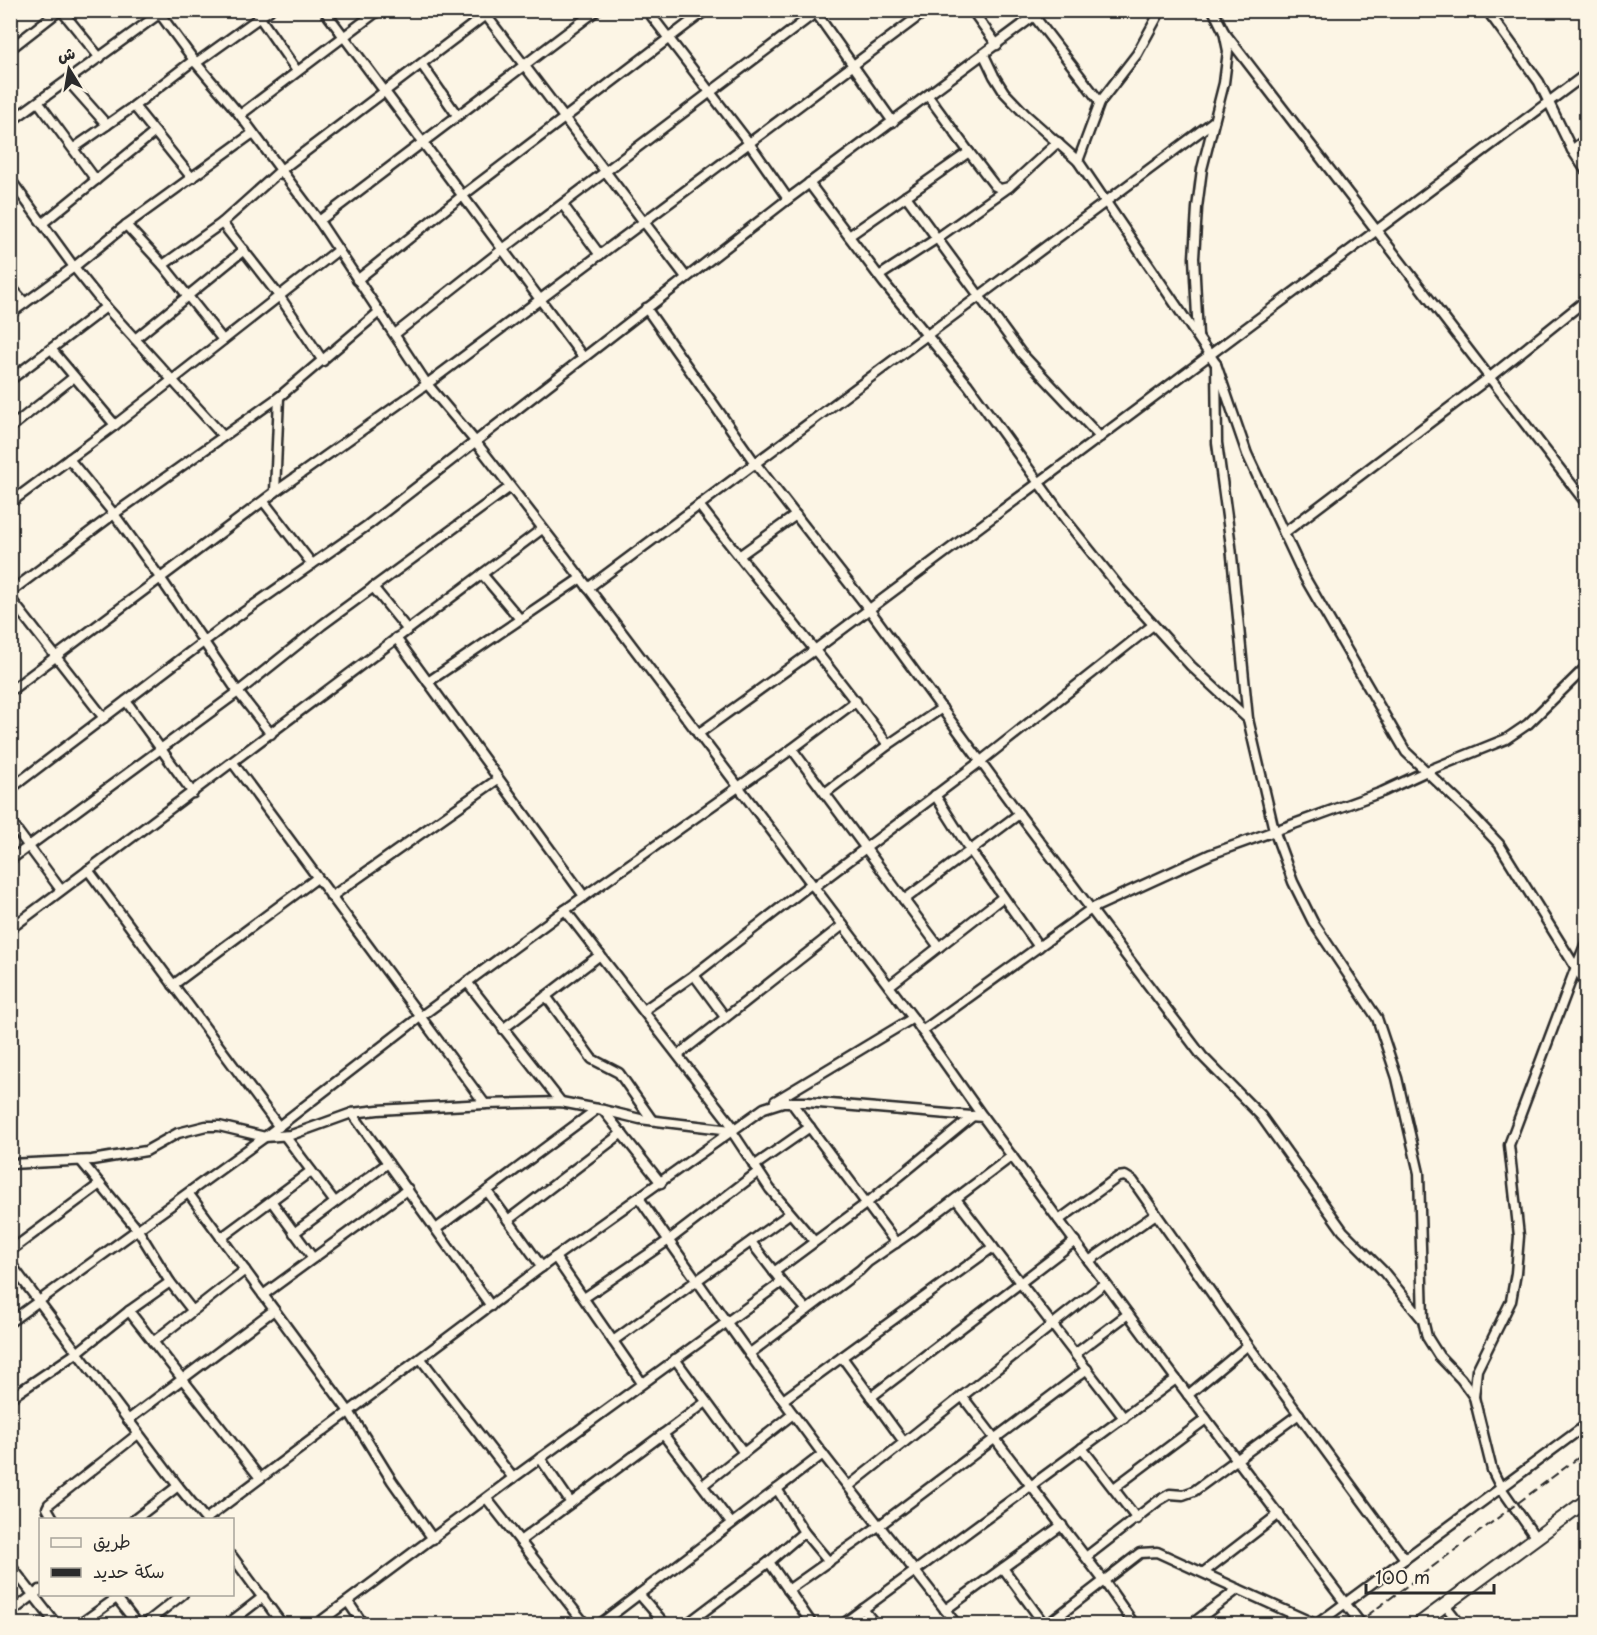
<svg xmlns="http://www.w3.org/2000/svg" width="1597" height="1635" viewBox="0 0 1597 1635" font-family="'Playpen Sans','Playpen Sans Arabic',sans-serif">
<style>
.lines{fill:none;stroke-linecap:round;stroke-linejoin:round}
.street-casing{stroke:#2b2b2b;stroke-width:13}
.secondary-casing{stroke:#2b2b2b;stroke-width:16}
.street{stroke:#fcf5e5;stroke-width:8}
.secondary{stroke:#fcf5e5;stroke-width:12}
.rail{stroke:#2b2b2b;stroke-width:2;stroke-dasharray:9 4.5;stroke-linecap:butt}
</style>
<rect width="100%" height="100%" fill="#fcf5e5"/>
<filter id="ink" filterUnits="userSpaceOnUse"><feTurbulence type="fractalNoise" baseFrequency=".0167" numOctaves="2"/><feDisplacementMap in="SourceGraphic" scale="12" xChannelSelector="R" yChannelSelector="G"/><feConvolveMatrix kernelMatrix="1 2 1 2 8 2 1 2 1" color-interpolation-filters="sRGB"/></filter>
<g filter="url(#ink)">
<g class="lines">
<defs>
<g id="street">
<path d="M61,10L100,58"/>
<path d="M157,10L196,63L240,115L319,221L427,384L475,441L565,557L913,1018L983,1117L1176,1379L1361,1624"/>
<path d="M324,10L583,357"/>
<path d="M482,10L686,277"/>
<path d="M647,10L749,143L788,199"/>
<path d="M814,10L893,122"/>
<path d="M972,10L997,45"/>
<path d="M1487,10L1539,82L1572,150L1586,171"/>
<path d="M1034,16L1100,102L1137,54L1161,10"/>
<path d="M1492,17L1501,10"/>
<path d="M260,18L297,71"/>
<path d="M1224,32L1586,503"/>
<path d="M10,49L60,10"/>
<path d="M984,55L994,76L1004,92L1025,114L1078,161L1216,364L1247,454L1305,578L1406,752L1466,809L1499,844L1586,984"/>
<path d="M196,63L270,10"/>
<path d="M422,65L457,115"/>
<path d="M68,81L107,125"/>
<path d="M39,103L96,180"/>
<path d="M134,106L192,178"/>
<path d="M240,115L379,10"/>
<path d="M10,122L163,11"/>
<path d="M74,148L134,106L194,60"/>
<path d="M1572,150L1586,139"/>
<path d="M969,152L995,186L1001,189L1009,187L1058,142"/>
<path d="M1078,161L1100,102"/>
<path d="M10,179L74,267L106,307L223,436"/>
<path d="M809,183L884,283L968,385L1068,523L1120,588L1191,666L1248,719"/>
<path d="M906,196L1021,353L1100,437"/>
<path d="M563,205L600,255"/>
<path d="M319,221L597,10"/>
<path d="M43,223L155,132"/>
<path d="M222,223L280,297L323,361"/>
<path d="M126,225L163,265L223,340"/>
<path d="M849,236L969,152L928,96"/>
<path d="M163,265L222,223L281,170L492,10"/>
<path d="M879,276L936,239L1009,187"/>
<path d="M357,280L462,196L706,10"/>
<path d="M10,286L25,303"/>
<path d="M646,308L755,463L869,609L1019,814L1202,1056L1261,1116L1343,1231L1383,1271L1423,1320"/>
<path d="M10,314L74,267L126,225L253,133"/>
<path d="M395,334L503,249L819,10"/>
<path d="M1198,336L1194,258L1197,208L1202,169L1224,83L1228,51L1224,32L1213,10"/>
<path d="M135,339L244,250"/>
<path d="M52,350L115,425"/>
<path d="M1216,364L1217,443L1231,546L1248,719L1274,830L1293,882L1313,922L1377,1018L1397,1078L1419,1173L1423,1320L1427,1337L1439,1356L1461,1379L1474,1397L1492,1470L1501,1488L1536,1538"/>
<path d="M10,380L106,307"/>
<path d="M10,428L74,377"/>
<path d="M69,459L114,514L161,579L238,692L271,734"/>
<path d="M275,492L427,384L927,10"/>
<path d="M264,502L312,564"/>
<path d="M10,503L115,425L338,250"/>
<path d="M699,505C761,586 828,662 888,745"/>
<path d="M1284,533L1490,377L1586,300"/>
<path d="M739,556L796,515"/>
<path d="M482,574L520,619"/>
<path d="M373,587L407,629"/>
<path d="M588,588L1214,121"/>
<path d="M10,592L114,514L279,397"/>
<path d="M10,598L104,718"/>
<path d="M396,638L584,896"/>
<path d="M428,682L581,578"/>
<path d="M10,691L275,492L279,397L379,312"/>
<path d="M126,701L193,793"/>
<path d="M698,734L816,649L1586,74"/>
<path d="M792,749L939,947"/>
<path d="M233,763L485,1104"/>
<path d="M10,789L231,621L368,525L788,199L1042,10"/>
<path d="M825,793L888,745L942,708"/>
<path d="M935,795L970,850L1039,947"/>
<path d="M10,821L61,890"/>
<path d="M10,860L238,692L322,625L510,487"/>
<path d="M88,870L279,1127"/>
<path d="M814,887L981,761L1153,625"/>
<path d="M331,897L498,779"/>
<path d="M904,900L1019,814"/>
<path d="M565,910L734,1128"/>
<path d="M10,929L542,529"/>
<path d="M694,975L725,1017"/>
<path d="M467,982L561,1102"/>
<path d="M173,985L317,878"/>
<path d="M889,986L1003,897"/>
<path d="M546,996L592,1059L619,1073L652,1120"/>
<path d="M644,1010L694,975L811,884"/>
<path d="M503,1029L600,955"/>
<path d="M922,1031L1091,909L1211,854L1382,792L1427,771L1506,739L1528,724L1586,667"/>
<path d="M678,1055L843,925"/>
<path d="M775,1101L913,1018"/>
<path d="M791,1102L896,1243"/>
<path d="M603,1110L661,1183"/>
<path d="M352,1113L491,1306"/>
<path d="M731,1130L770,1189L814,1241"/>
<path d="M285,1136L334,1201"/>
<path d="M81,1161L138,1230L170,1282L192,1310"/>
<path d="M10,1164L92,1160L146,1151L178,1133L206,1126H219L265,1137L291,1135L352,1113L378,1110L485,1104L561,1102L603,1110L640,1119L731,1130"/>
<path d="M754,1166L810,1127"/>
<path d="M487,1191L542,1267"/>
<path d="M189,1194L350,1413L392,1481L433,1539"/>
<path d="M639,1198C699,1284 759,1369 822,1453C866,1510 912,1566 956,1624"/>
<path d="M956,1199L1124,1418"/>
<path d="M272,1202L313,1258"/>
<path d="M508,1220L622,1133"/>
<path d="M1059,1220L1118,1177L1125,1176L1133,1181L1248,1345L1405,1559"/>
<path d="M436,1229L597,1109"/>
<path d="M294,1233L388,1163"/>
<path d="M221,1238L311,1171"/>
<path d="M751,1242L782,1282L807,1310"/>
<path d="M10,1251L100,1184"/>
<path d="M555,1257L642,1383"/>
<path d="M1089,1261L1156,1214"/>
<path d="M10,1263L178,1486L206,1520"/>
<path d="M774,1272L867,1203L973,1116"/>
<path d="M263,1295L408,1189"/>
<path d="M584,1298L669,1240L758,1172"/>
<path d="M129,1311L260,1478"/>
<path d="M10,1322L265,1137L420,1017L565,910L792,749L856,701"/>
<path d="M613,1341L789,1214"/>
<path d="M153,1342L245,1270"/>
<path d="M749,1354L860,1270L868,1262L913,1231L1012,1156"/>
<path d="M1075,1354L1128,1314"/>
<path d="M842,1357L904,1442"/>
<path d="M421,1359L513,1478"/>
<path d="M675,1359L744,1453"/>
<path d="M1188,1395L1248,1345"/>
<path d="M962,1396L1104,1581L1134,1624"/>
<path d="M871,1397L1075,1241"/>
<path d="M1474,1397L1477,1370L1511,1301L1516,1273L1519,1236L1509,1145L1576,967L1586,943"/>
<path d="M10,1398L78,1352L129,1311L170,1282"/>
<path d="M783,1400L993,1247"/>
<path d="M128,1420L274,1310"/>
<path d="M663,1434L731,1523"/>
<path d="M1082,1448L1137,1519"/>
<path d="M540,1458L571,1503"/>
<path d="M703,1485L793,1414"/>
<path d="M849,1486L1105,1283"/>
<path d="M1114,1488L1206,1419"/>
<path d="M777,1489L804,1532L829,1562"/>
<path d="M487,1499L585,1624"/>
<path d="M206,1519L555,1257L764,1108L783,1102H807L983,1117"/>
<path d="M54,1520L47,1508L49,1504L138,1434"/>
<path d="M134,1520L178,1486"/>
<path d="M520,1541L706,1402"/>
<path d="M232,1556L282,1624"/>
<path d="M1086,1557L1158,1501L1170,1494L1183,1495L1194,1491L1299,1414"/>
<path d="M769,1562L812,1624"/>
<path d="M10,1565L56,1624"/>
<path d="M1003,1568L1044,1624"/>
<path d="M1204,1572L1279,1514"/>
<path d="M788,1590L880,1525L1087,1369"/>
<path d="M639,1594L665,1624"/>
<path d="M117,1598L137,1624"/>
<path d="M348,1602L363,1624"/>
<path d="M1445,1605L1460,1624"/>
<path d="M863,1609L875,1624"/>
<path d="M945,1610L1062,1525"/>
<path d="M10,1613L40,1590"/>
<path d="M80,1624L122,1594"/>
<path d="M145,1624L183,1594"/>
<path d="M228,1624L263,1597"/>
<path d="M317,1624L513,1478L782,1282"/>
<path d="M600,1624L823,1454"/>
<path d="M687,1624L769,1562L804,1532"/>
<path d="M843,1624L1176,1379"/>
<path d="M1048,1624L1140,1553L1157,1552L1315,1624"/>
<path d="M1192,1624L1238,1589"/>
<path d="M1317,1624L1586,1425"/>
</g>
<path id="secondary" d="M1419,1624L1586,1501"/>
</defs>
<use href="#street" class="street-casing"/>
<use href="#secondary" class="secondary-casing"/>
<use href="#street" class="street"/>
<use href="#secondary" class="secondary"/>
<path class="rail" d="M1356,1624L1586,1452"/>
</g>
</g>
<rect width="1597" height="1635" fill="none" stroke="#fcf5e5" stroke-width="36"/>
<rect x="18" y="18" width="1561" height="1599" fill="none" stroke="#2b2b2b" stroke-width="2" filter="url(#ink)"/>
<rect x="39" y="1518" width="195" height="78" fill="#fcf5e5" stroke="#a8a49b" stroke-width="1.5"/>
<rect x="51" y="1538" width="30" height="9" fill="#fcf5e5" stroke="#a8a49b" stroke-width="1.5"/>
<text x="93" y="1548" font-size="18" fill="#2b2b2b">طريق</text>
<rect x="51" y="1568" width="30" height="9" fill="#2b2b2b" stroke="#a8a49b" stroke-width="1.5"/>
<text x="93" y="1578" font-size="18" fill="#2b2b2b">سكة حديد</text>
<g transform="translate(69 69) rotate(349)" stroke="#fcf5e5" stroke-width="4.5" paint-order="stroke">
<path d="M0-4.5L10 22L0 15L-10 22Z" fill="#2b2b2b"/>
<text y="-9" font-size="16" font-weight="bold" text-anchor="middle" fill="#2b2b2b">ش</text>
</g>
<path d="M1366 1584v9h128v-9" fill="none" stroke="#2b2b2b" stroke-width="3"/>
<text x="1375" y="1584" font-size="18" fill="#2b2b2b" stroke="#fcf5e5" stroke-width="4.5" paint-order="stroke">100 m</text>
</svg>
